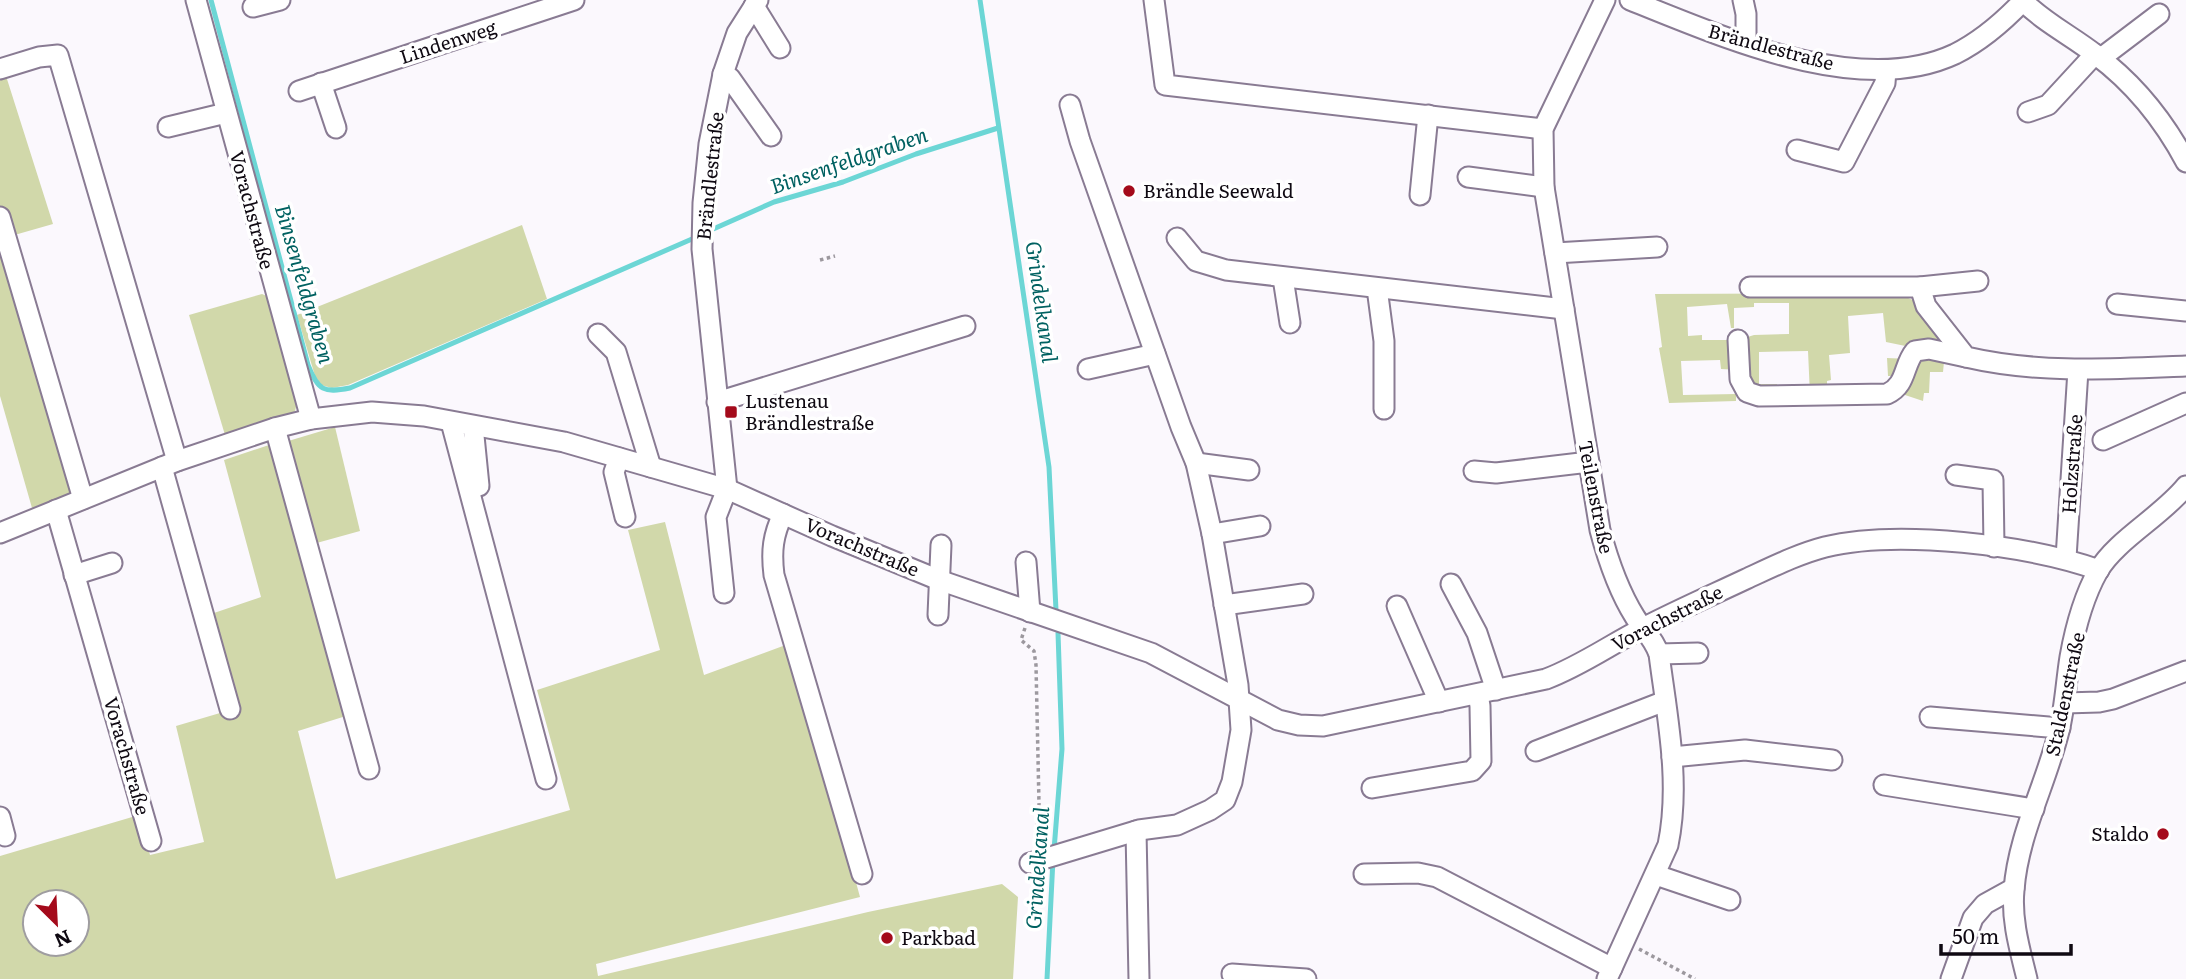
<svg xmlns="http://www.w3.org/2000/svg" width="2186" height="979" viewBox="0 0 2186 979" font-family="Literata,serif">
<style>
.green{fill:#d1d8aa;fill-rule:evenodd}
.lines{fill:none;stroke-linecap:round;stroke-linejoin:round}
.stream{stroke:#6cd6d5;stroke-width:5}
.minor-casing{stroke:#897b93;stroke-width:23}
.path{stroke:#9c989e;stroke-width:3.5;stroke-dasharray:3.5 3.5;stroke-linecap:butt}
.minor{stroke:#fff;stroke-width:19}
.poi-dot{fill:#a40a1b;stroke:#fff;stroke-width:2.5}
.labels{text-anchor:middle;stroke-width:7;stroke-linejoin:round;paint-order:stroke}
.street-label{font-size:19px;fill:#0f0912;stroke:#fff}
.poi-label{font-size:19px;fill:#0f0912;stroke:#fff;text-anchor:start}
.water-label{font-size:21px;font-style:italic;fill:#006161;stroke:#fff}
</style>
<rect width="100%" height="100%" fill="#fbf8fd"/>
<g class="green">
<path d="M0,57L53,224L4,238L72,493L32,508L0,396Z"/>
<path d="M522,225L547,299L348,385L332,388L321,385L315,376L297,315Z"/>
<path d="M1897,293L1926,306L1949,337L1945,352L1943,372H1930L1929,393H1924L1923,401L1893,391L1904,376H1888L1887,358L1909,359L1920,349L1886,342L1883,313L1848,316L1850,353L1829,355L1831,380L1827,381V395H1810L1808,351L1759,352V384H1777L1778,396H1759L1739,370L1721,369L1720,360L1681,361L1683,395L1736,394V401L1669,403L1659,348L1662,347L1655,294ZM1754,303H1789V334L1754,335L1738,340H1702V335L1688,336L1687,307L1727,304L1731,328H1734V308L1754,307Z"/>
<path d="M262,294L269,297L297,403L295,411L291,416L225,435L189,315Z"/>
<path d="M335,427L360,531L313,544L285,442Z"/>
<path d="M272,444L346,716L298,731L336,879L570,810L537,690L660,650L628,530L665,522L704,675L791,643L860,897L596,964L598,976L868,912L1002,884L1018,897L1013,979H0V856L139,815L150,855L204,842L176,726L237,708L211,614L261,597L224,460ZM35,902H77V944H35Z"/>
</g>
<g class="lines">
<g class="stream">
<path d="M211,0L308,365C318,391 324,393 350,388L692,239"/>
<path d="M980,0L1049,467L1056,610"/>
<path d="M711,230L774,202L843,182L916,154L998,128"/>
<path d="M1054,850L1062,749L1058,633"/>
<path d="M1047,979L1053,859"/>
</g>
<defs>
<g id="minor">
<path d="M196,0L311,419"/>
<path d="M1154,0L1165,85L1543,129"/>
<path d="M1605,0L1543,129L1544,187L1600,530C1608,560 1618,590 1635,617C1644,632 1652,635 1659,654C1667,717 1681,782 1668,845L1607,979"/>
<path d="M1630,0C1721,36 1859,99 1955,54C1981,41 2003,22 2023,1"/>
<path d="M1743,0L1746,14V43"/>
<path d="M2022,0C2043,22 2072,36 2096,55C2135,84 2163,119 2186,162"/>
<path d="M754,6L780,48"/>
<path d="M253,7L280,0"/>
<path d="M2101,58L2159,14"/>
<path d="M0,69L39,57L58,55L177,461"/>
<path d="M723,74L730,78L771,136"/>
<path d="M321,83L336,128"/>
<path d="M299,91L574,0"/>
<path d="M2028,112L2048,105L2095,54"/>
<path d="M168,127L226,113"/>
<path d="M1797,150L1844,162L1885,83L1886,70"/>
<path d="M1468,177L1544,187"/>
<path d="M1420,195L1428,115"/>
<path d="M0,217L83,499"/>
<path d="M1177,238L1196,261L1226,270L1564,309"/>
<path d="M1555,253L1657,247"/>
<path d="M1283,278L1290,323"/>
<path d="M1750,287H1920L1978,281"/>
<path d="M1920,287L1926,306L1966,357C2039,374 2112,369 2186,366"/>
<path d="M1377,288L1384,341V409"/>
<path d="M2117,304L2186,311"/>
<path d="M598,334L616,352L651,467"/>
<path d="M1738,340L1740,379L1747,392L1759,396L1887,394C1907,385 1903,365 1915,351L1929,349L1966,357"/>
<path d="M1088,369L1155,354"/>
<path d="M717,402L965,326"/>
<path d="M451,422L546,779"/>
<path d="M473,426L479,486"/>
<path d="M275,428L369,769"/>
<path d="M2103,440L2186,403"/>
<path d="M619,458L614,472L625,517"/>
<path d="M1196,463L1249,470"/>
<path d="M162,467L230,709"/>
<path d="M1474,471L1496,473L1589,462"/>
<path d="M1956,475L1993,480L1994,547"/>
<path d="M56,510L151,841"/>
<path d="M783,514C773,535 771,551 774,575L862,874"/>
<path d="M0,533L177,461L275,428L311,419L372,412L424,416L564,442L727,489L832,536L939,580L1151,653L1278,720L1299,725L1323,726L1546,679C1581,666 1611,644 1645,627C1678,610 1712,595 1746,579C1772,567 1798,554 1825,547C1898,529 2028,545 2099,570"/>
<path d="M1212,534L1260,526"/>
<path d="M2066,558L2078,370"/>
<path d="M1026,562L1030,612"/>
<path d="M74,575L112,563"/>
<path d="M1451,584L1477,633L1496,690"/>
<path d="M724,593L716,517L727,489L702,249L703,203L709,144L723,74L737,33L758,0"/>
<path d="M1224,605L1303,594"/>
<path d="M1397,606L1439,702"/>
<path d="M938,615L941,545"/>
<path d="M1659,654L1698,653"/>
<path d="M2065,703L2099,702L2113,699L2186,671"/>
<path d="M1930,717L2060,728"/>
<path d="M1536,751L1665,701"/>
<path d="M1672,757L1745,750L1832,760"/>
<path d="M1884,785L2034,809"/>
<path d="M1372,788L1472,771L1481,761L1480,706L1478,694"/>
<path d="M0,817L5,836"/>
<path d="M1136,831L1139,979"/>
<path d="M1030,863L1139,830L1177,825L1210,810L1225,800L1232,782L1241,730L1238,685L1212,534L1196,463L1181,427L1080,141L1070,105"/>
<path d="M1364,874L1418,873L1437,877L1612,968"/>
<path d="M1656,875L1730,900"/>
<path d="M1232,974L1306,979"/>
<path d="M1951,979L1973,918L1985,904L2014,888"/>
<path d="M2027,979C2020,950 2011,920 2014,890C2018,835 2046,784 2059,731C2065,707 2066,682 2070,657C2075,629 2084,596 2098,571C2116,540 2162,516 2186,486"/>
</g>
</defs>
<use href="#minor" class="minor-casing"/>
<g class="path">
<path d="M820,260L835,256"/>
<path d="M1025,628L1021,640L1034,651L1036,665L1039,804L1035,844"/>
<path d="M1639,949L1695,979"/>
</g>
<use href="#minor" class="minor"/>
</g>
<g class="poi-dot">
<circle cx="1129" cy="191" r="7"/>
<rect x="724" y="405" width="14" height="14" rx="3.5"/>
<circle cx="2163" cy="834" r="7"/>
<circle cx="887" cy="938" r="7"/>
</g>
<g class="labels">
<g class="street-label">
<text transform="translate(448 42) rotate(-18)" y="7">Lindenweg</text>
<text transform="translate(1771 47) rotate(15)" y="7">Brändlestraße</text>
<text transform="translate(710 176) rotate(-84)" y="7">Brändlestraße</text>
<text transform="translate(252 210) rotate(75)" y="7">Vorachstraße</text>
<text transform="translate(2072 464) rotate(-86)" y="7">Holzstraße</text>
<text transform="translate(1596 497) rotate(79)" y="7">Teilenstraße</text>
<text transform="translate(862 547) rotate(23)" y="7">Vorachstraße</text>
<text transform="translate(1667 618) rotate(-27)" y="7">Vorachstraße</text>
<text transform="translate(2065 694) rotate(-78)" y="7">Staldenstraße</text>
<text transform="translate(127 756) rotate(74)" y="7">Vorachstraße</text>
</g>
<g class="poi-label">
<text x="1143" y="198">Brändle Seewald</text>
<text x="745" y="408">Lustenau<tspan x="745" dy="22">Brändlestraße</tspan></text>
<text x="2149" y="841" text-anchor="end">Staldo</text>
<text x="901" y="945">Parkbad</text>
</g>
<g class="water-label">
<text transform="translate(849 161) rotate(-19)" y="7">Binsenfeldgraben</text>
<text transform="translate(304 284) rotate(74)" y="7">Binsenfeldgraben</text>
<text transform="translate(1041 302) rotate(82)" y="7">Grindelkanal</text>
<text transform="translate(1038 868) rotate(-86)" y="7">Grindelkanal</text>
</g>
</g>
<g transform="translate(56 923) rotate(156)"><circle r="33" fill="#ffffff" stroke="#9f9da0" stroke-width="2"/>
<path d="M0-5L12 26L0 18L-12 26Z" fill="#a40a1b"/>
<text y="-10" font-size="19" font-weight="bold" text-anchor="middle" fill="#0f0912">N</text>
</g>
<path d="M1941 944v10h130v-10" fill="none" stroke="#0f0912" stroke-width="3.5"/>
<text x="1952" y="944" font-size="21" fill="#0f0912" stroke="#ffffff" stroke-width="5" paint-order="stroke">50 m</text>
</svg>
